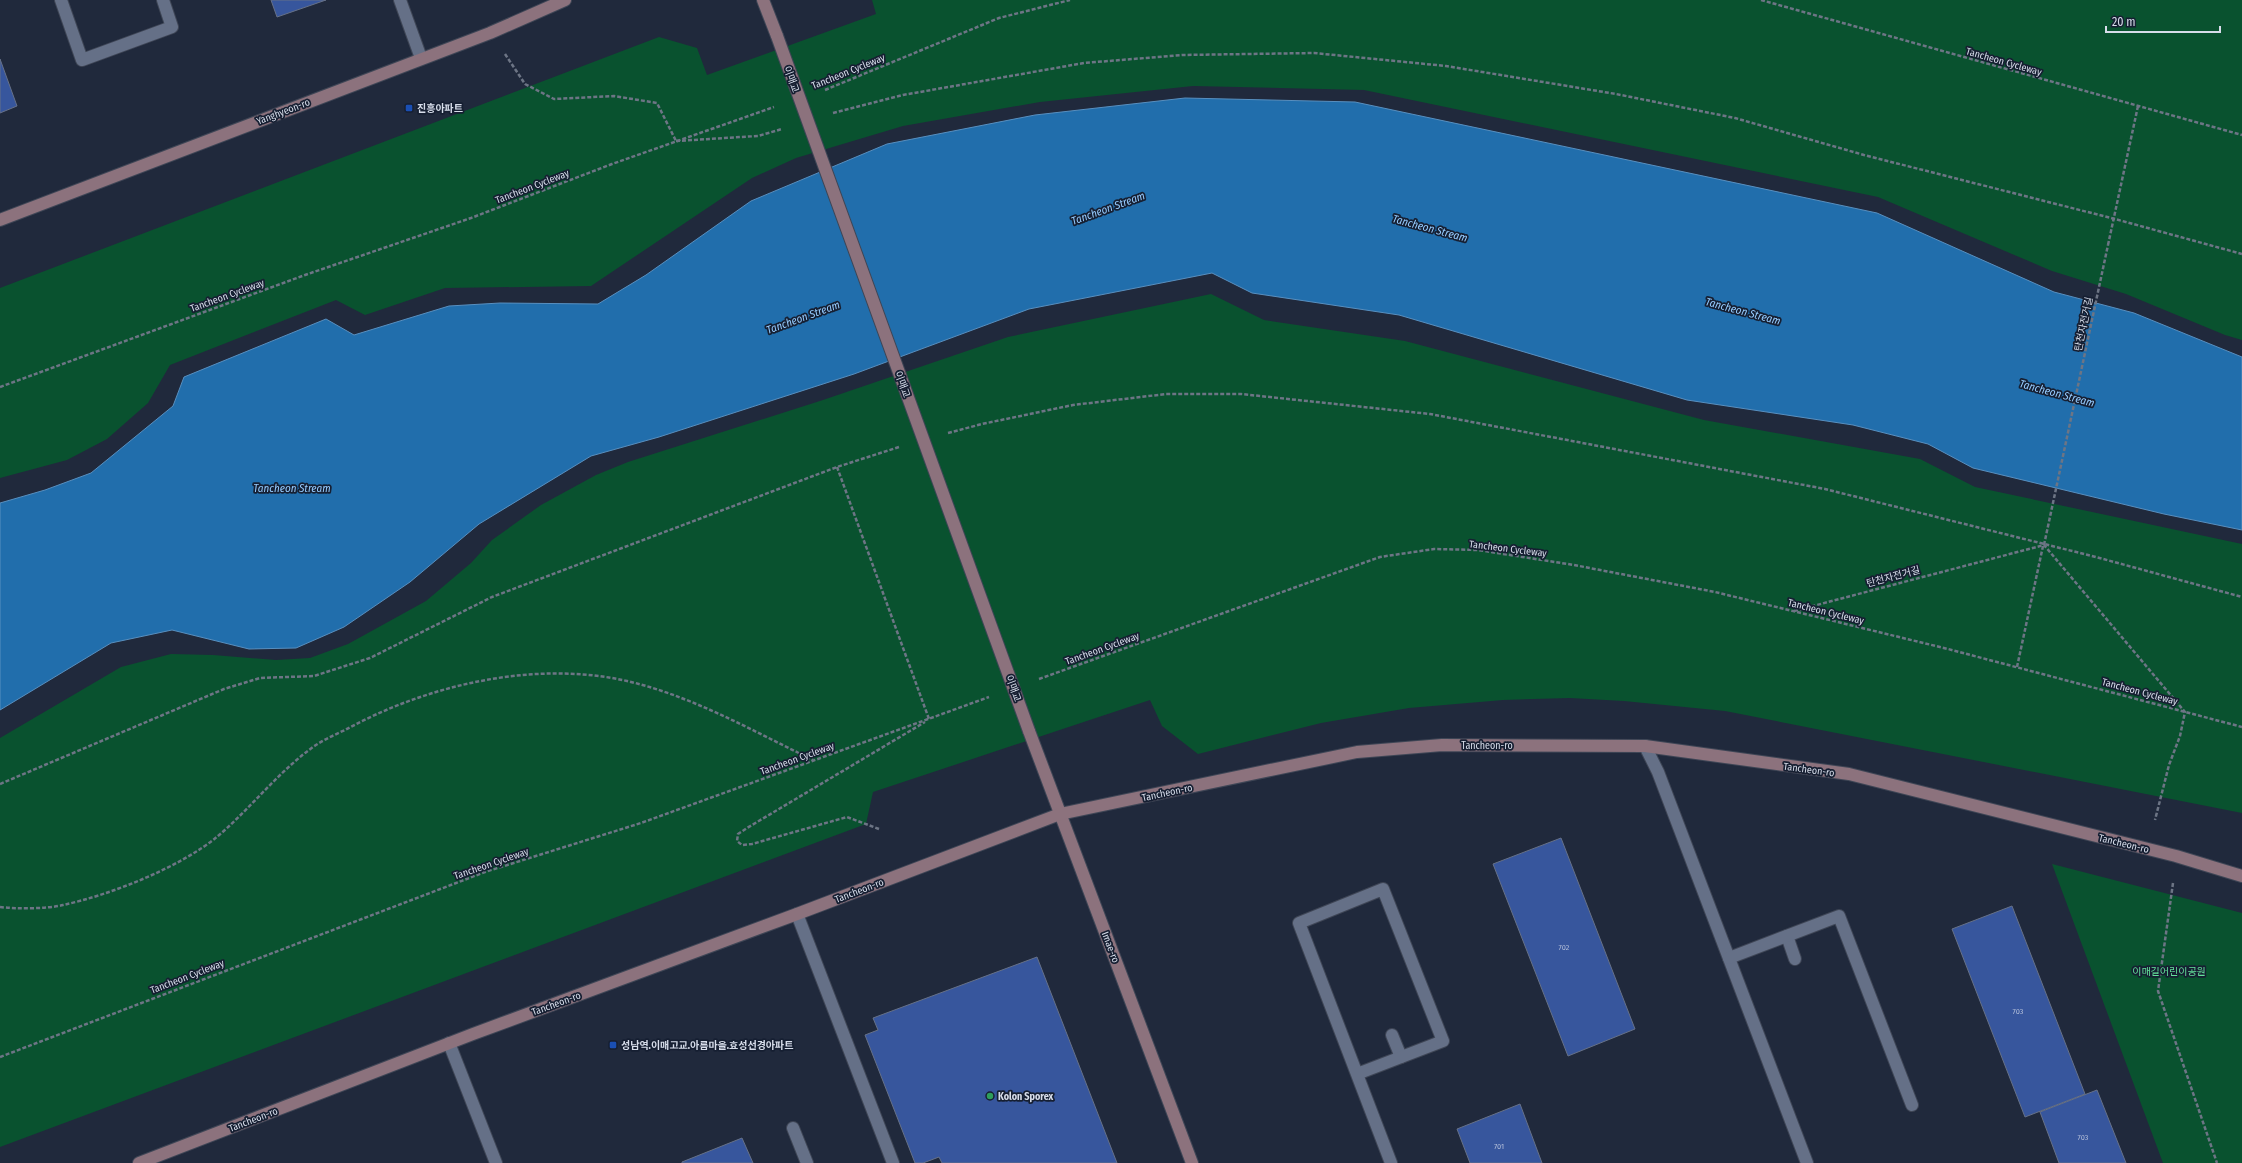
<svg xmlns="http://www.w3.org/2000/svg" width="2242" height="1163" viewBox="0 0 2242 1163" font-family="'Fira Sans Condensed','Noto Sans KR',sans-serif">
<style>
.green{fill:#09522f}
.water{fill:#216eac;stroke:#588fbf}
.building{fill:#37569d;stroke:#667188}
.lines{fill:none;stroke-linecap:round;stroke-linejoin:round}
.lane-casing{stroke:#3f4656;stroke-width:14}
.street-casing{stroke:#3f4656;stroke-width:14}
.secondary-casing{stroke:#3f4656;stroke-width:14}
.path{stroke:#6d7585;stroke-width:2.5;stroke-dasharray:4 2;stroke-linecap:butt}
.lane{stroke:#657087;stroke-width:12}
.street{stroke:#657087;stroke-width:12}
.secondary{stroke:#8c727d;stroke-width:12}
.secondary-bridge-casing{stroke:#3f4656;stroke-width:14;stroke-linecap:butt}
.path-bridge{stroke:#6d7585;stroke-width:2.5;stroke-dasharray:4 2;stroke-linecap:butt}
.secondary-bridge{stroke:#8c727d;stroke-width:12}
.transit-dot{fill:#1a4fb4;stroke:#161f32;stroke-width:1.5}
.leisure-dot{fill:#2e9e5b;stroke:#161f32;stroke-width:1.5}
.labels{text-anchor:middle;stroke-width:3.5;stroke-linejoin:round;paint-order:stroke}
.number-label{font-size:8px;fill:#afbbd7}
.street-label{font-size:10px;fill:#d7ddea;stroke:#161f32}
.poi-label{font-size:10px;font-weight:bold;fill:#d7ddea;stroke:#161f32;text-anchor:start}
.park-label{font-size:10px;fill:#64e29b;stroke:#161f32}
.water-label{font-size:11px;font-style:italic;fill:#96ccff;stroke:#161f32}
</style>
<rect width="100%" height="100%" fill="#20293c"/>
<g class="green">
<path d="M872,0H2242V340L2225,335L2126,294L2052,271L1878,197L1364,90L1193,86L1040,102L903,126L796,158L752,178L591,286L445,288L365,315L336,300L170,365L148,403L107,439L67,460L0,478V288L659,37L697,48L707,75L876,14Z"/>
<path d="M1211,294L1264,320L1405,341L1704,420L1920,459L1975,487L2242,544V813L1725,711L1624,701L1570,698L1503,700L1409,708L1321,723L1198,754L1162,726L1150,700L873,792L866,824L0,1147V738L121,667L171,654L213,655L276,660L310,658L348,644L426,601L471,563L492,540L541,505L596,475L628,462L823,400L1008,337Z"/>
<path d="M2052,864L2242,913V1163H2163Z"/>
</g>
<path class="water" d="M1185,98L1355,102L1877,213L2054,292L2134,313L2242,357V530L2164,514L1973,468L1928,444L1853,425L1687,400L1399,315L1252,293L1212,273L1029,309L854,374L659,437L591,456L479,524L410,582L344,627L296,648L249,649L172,630L111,643L0,710V503L45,490L91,473L173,406L184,377L326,319L354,335L449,306L500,303L598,304L646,275L751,201L887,144L1035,115Z"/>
<g class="building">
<path d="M271,0H326L277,17Z"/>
<path d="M0,59L17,106L0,113Z"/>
<path d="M1561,838L1635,1029L1568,1056L1493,864Z"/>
<path d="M2012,906L2085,1094L2025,1117L1952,929Z"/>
<path d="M1037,957L1117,1163H942L939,1157L923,1163H915L865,1035L878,1030L873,1018Z"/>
<path d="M2097,1090L2126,1163H2059L2040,1112Z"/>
<path d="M1520,1104L1542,1163H1470L1457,1129Z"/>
<path d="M742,1138L753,1163H682V1162Z"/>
</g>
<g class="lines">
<defs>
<g id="lane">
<path d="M61,0L82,60L172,27L163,0"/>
<path d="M1645,746L1658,772L1807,1163"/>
<path d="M1787,936L1795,959"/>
<path d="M1729,958L1839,916L1912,1105"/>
<path d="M1392,1035L1401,1057"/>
<path d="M449,1043L496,1163"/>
<path d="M1357,1074L1443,1041L1383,889L1299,923L1391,1163"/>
<path d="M793,1128L807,1163"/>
</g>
<g id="street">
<path d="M400,0L421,58"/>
<path d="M797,914L893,1163"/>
</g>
<g id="secondary">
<path d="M763,0L777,36"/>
<path d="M0,220L490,33L565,0"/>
<path d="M1029,731L1192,1163"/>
<path d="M139,1163L473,1034L797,914L1060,814L1357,752L1442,745L1645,746L1849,774L2176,856L2242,876"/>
</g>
</defs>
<use href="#lane" class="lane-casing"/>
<use href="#street" class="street-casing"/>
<use href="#secondary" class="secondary-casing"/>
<g class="path">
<path d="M1761,0L2242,135"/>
<path d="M505,54L525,84L554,99L614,96L657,103L676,141"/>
<path d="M825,90L999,18L1070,0"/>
<path d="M833,113L903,95L1084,63L1182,55L1314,53L1446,66L1616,94L1735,118L1864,155L2115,219L2242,254"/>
<path d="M676,141L758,136L782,129"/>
<path d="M2108,245L2138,106"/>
<path d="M0,387L305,275L471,218L612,164L774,107"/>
<path d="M948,433L982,424L1073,405L1166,394H1241L1430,414L1825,489L2096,557L2242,597"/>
<path d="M837,467L929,719"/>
<path d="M1794,611L2044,545L2185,712L2180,736L2169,765L2155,820"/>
<path d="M2017,667L2043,546"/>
<path d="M1039,679L1380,557L1434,549L1478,550L1574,565L1715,592L1948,649L2242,727"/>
<path d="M0,784L224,689L260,678L314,676L370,658L492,597L837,467L899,447"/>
<path d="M879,829L847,817L752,844L742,845L737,841L738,834L747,828L925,722"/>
<path d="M2173,883L2158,991L2217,1163"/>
<path d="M0,907C16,909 47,909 63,905C110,895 181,867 218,836C251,808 277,773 313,747C323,740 334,735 345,730C427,685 534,660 627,681C692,696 753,731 813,760"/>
<path d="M0,1057L485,872L641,823L989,697"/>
</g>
<use href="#lane" class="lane"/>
<use href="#street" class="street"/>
<use href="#secondary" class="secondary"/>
<defs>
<path id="secondary-bridge" d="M777,36L1029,731"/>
</defs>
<use href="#secondary-bridge" class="secondary-bridge-casing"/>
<path class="path-bridge" d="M2044,545L2108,245"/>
<use href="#secondary-bridge" class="secondary-bridge"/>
</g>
<g class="transit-dot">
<rect x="405" y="104" width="8" height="8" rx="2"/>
<rect x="609" y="1041" width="8" height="8" rx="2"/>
</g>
<circle class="leisure-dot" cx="990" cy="1096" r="4"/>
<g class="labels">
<g class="number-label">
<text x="1564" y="950">702</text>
<text x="2018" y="1014">703</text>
<text x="2083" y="1140">703</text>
<text x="1499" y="1149">701</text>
</g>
<g class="street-label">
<text transform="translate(2004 61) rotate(16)" y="4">Tancheon Cycleway</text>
<text transform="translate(848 71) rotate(-22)" y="4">Tancheon Cycleway</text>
<text transform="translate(792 79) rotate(70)" y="4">이매교</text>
<text transform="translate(283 111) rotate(-21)" y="4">Yanghyeon-ro</text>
<text transform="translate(532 186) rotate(-21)" y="4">Tancheon Cycleway</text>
<text transform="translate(227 295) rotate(-20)" y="4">Tancheon Cycleway</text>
<text transform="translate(2083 324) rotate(-78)" y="4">탄천자전거길</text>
<text transform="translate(903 384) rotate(70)" y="4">이매교</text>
<text transform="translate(1508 548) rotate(7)" y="4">Tancheon Cycleway</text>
<text transform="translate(1893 576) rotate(-15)" y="4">탄천자전거길</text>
<text transform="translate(1826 611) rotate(14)" y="4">Tancheon Cycleway</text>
<text transform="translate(1102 648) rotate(-20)" y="4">Tancheon Cycleway</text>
<text transform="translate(1014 688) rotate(70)" y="4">이매교</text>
<text transform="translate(2140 691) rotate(15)" y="4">Tancheon Cycleway</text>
<text x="1487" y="749">Tancheon-ro</text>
<text transform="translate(797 758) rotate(-20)" y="4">Tancheon Cycleway</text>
<text transform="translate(1809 769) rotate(8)" y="4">Tancheon-ro</text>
<text transform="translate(1167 792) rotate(-12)" y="4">Tancheon-ro</text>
<text transform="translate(2124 843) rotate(14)" y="4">Tancheon-ro</text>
<text transform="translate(491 863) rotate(-19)" y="4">Tancheon Cycleway</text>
<text transform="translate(859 890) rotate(-21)" y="4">Tancheon-ro</text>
<text transform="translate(1111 947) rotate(69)" y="4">Imae-ro</text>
<text transform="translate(187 976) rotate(-21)" y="4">Tancheon Cycleway</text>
<text transform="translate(556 1003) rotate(-20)" y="4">Tancheon-ro</text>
<text transform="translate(253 1119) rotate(-21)" y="4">Tancheon-ro</text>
</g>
<g class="poi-label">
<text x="417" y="112">진흥아파트</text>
<text x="621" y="1049">성남역.이매고교.아름마을.효성선경아파트</text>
<text x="998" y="1100">Kolon Sporex</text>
</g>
<g class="park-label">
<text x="2169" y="975">이매길어린이공원</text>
</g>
<g class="water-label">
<text transform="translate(1108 208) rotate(-20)" y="4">Tancheon Stream</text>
<text transform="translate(1430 228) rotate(15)" y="4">Tancheon Stream</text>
<text transform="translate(1743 311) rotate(15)" y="4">Tancheon Stream</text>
<text transform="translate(803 317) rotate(-20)" y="4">Tancheon Stream</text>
<text transform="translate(2057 393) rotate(15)" y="4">Tancheon Stream</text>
<text x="292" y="492">Tancheon Stream</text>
</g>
</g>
<path d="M2106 26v6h114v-6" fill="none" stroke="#d7ddea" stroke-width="2"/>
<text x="2112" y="26" font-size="12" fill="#d7ddea" stroke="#161f32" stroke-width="3" paint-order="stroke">20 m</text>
</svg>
